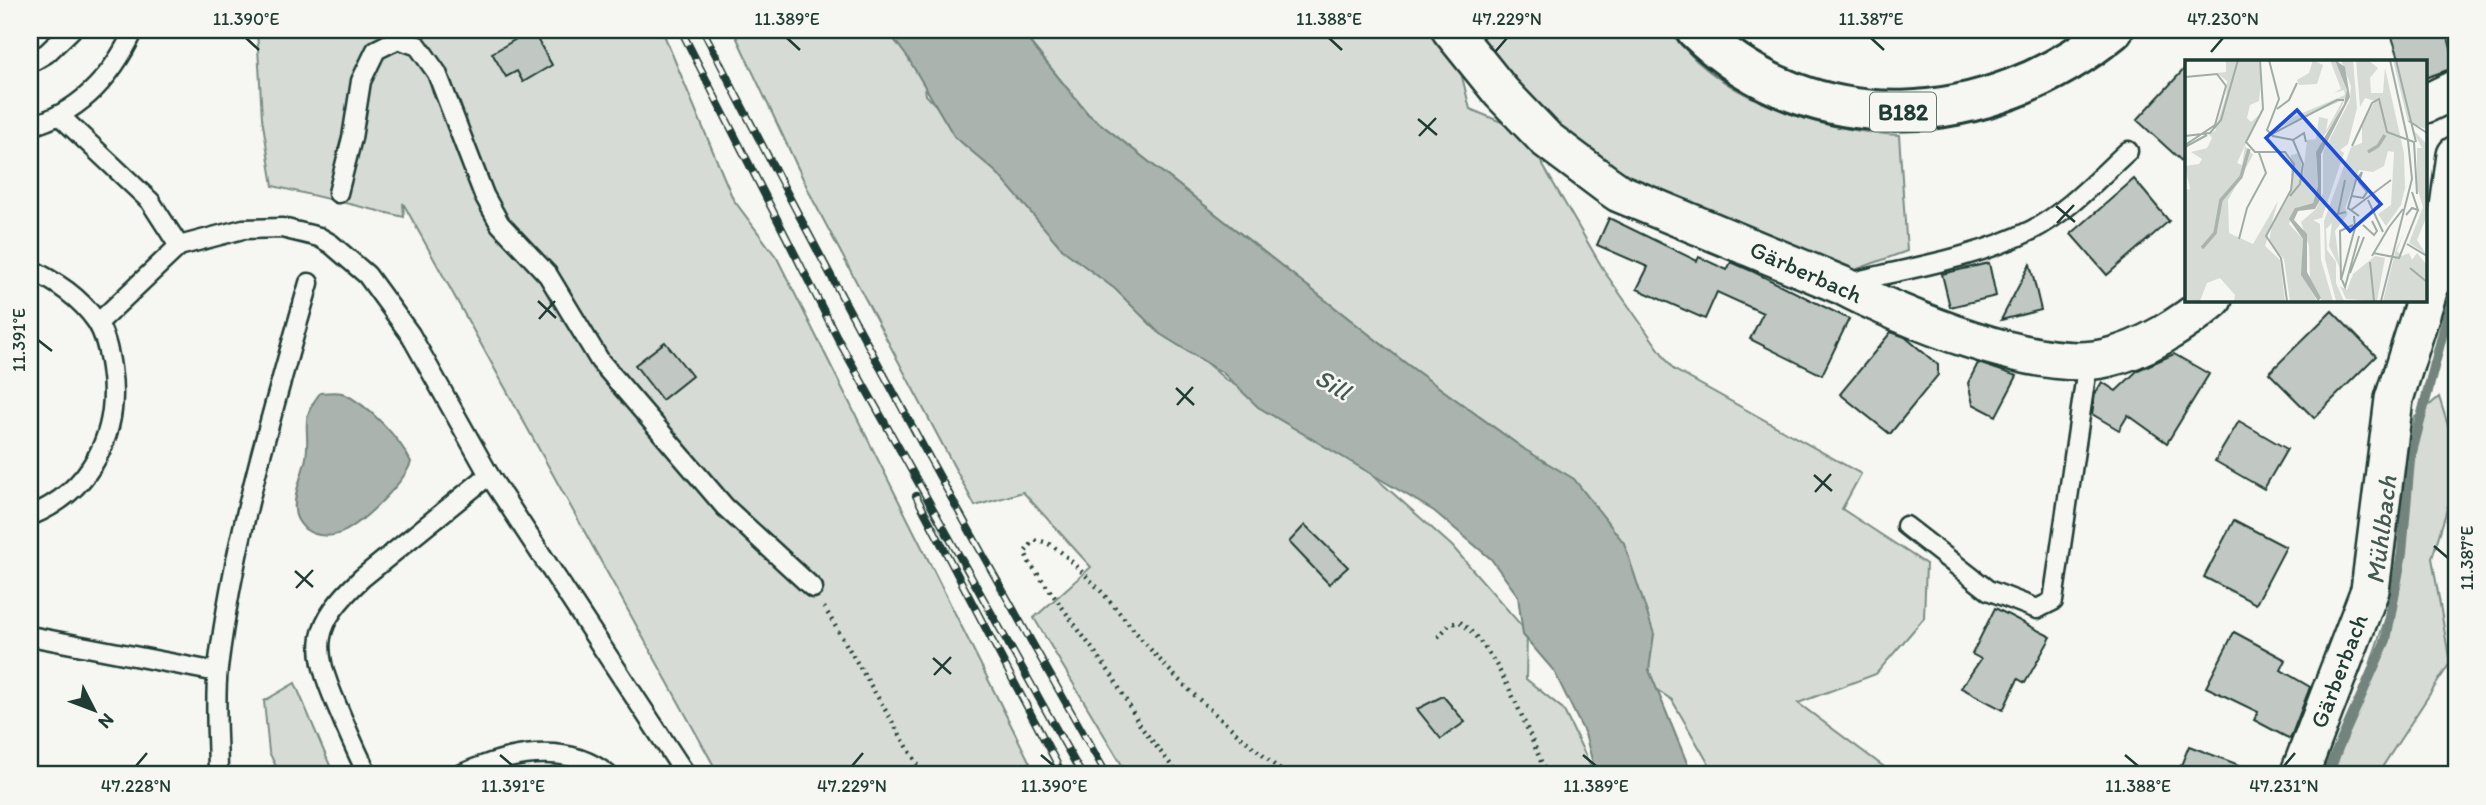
<svg xmlns="http://www.w3.org/2000/svg" width="2486" height="805" viewBox="0 0 2486 805" font-family="Itim,sans-serif">
<style>
.green{fill:#d6dbd6;stroke:#7a8c85;stroke-width:2}
.water{fill:#aab3ae;stroke:#72847d;stroke-width:2}
.lines{fill:none;stroke-linecap:round;stroke-linejoin:round}
.stream{stroke:#72847d;stroke-width:10}
.building{fill:#c1c8c3;stroke:#1f3d34;stroke-width:2}
.lane-casing{stroke:#1f3d34;stroke-width:23}
.street-casing{stroke:#1f3d34;stroke-width:42}
.primary-casing{stroke:#1f3d34;stroke-width:44}
.path{stroke:#1f3d34;stroke-width:4.5;stroke-dasharray:2 5;stroke-linecap:butt}
.lane{stroke:#f6f6f2;stroke-width:18}
.street{stroke:#f6f6f2;stroke-width:37}
.primary{stroke:#f6f6f2;stroke-width:38}
.rail-casing{stroke:#1f3d34;stroke-width:8}
.rail{stroke:#f6f6f2;stroke-width:5;stroke-dasharray:16;stroke-linecap:butt}
.ticks{fill:none;stroke:#1f3d34;stroke-width:2.5}
.labels{text-anchor:middle;stroke-width:5;stroke-linejoin:round;paint-order:stroke}
.shield{fill:#f6f6f2;stroke:#60746d;stroke-width:2}
.shield-label{font-size:23px;font-weight:bold;fill:#1f3d34}
.street-label{font-size:24px;fill:#1f3d34;stroke:#f6f6f2}
.water-label{font-size:26px;font-style:italic;fill:#425a52;stroke:#f6f6f2}
.inset-river{fill:none;stroke:#aab3ae;stroke-width:3.5}
.inset-road{fill:none;stroke:#a0aca6;stroke-width:2}
.view{fill:#1d4ed8;fill-opacity:0.15;stroke:#1d4ed8;stroke-width:3.5}
.inset-edge{fill:none;stroke:#1f3d34;stroke-width:3.5}
.neatline{fill:none;stroke:#1f3d34;stroke-width:2.5}
.ticks-label{font-size:18px;text-anchor:middle;fill:#1f3d34}
</style>
<rect width="100%" height="100%" fill="#f6f6f2"/>
<filter id="ink" filterUnits="userSpaceOnUse"><feTurbulence type="fractalNoise" baseFrequency=".0143" numOctaves="2"/><feDisplacementMap in="SourceGraphic" scale="14" xChannelSelector="R" yChannelSelector="G"/><feConvolveMatrix kernelMatrix="1 2 1 2 8 2 1 2 1" color-interpolation-filters="sRGB"/></filter>
<g filter="url(#ink)">
<g class="green">
<path d="M257,30H662L733,199L777,258L1036,775H719L403,203L404,217L273,186L262,118Z"/>
<path d="M733,30H918L926,95L1069,246L1225,379L1349,454L1452,546L1527,632L1526,679L1563,709L1595,775H1128L1034,618L1091,567L1023,492L975,506L813,200Z"/>
<path d="M1020,30H1443L1454,44L1470,109L1523,131L1606,274L1673,369L1861,474L1842,509L1926,564L1924,618L1876,674L1798,703L1895,775H1715L1672,700L1615,662L1524,449L1408,365L1088,114Z"/>
<path d="M1460,30H1668C1678,40 1687,52 1698,62C1750,108 1830,131 1899,135L1907,251L1838,276L1629,189L1555,137Z"/>
<path d="M2439,397L2456,451V480L2432,558L2450,663L2377,775H2333L2386,617L2414,418Z"/>
<path d="M295,683L334,775H280L269,752L264,701Z"/>
</g>
<g class="water">
<path d="M887,30H1020L1088,114L1408,365L1524,449L1574,479L1624,543L1654,634L1649,670L1692,775H1596L1585,734L1554,671L1523,635L1518,596L1491,559L1434,511L1258,407L1223,373L1160,334L1115,289L1063,250L997,173L954,136L908,58Z"/>
<path d="M320,393C327,393 336,391 342,393C367,404 400,438 411,462C405,482 364,521 345,531C333,538 316,537 305,529C300,524 295,518 295,510C293,495 303,473 306,458C311,426 298,422 320,393Z"/>
</g>
<g class="lines">
<path class="stream" d="M2326,775L2386,640L2402,553L2410,460L2456,282"/>
</g>
<g class="building">
<path d="M532,30L552,65L523,82L517,71L506,77L492,53Z"/>
<path d="M2413,30H2446L2456,67L2425,78V61H2400L2392,37Z"/>
<path d="M2187,66V166L2137,120Z"/>
<path d="M2134,179L2169,221L2107,275L2071,234Z"/>
<path d="M1609,218L1697,261L1699,257L1727,270L1731,262L1754,272L1849,319L1822,375L1750,339L1763,313L1717,292L1705,319L1637,289L1648,267L1597,245Z"/>
<path d="M1989,263L1996,296L1950,307L1942,274Z"/>
<path d="M2030,264L2041,310L2001,320Z"/>
<path d="M2332,311L2376,356L2314,418L2269,373Z"/>
<path d="M1891,332L1905,337L1938,365V375L1890,434L1840,394Z"/>
<path d="M665,342L692,376L662,400L635,365Z"/>
<path d="M2174,354L2209,374L2167,443L2128,415L2119,430L2092,414L2095,394L2102,382L2116,391L2138,370Z"/>
<path d="M1978,363L2017,376L1996,416L1973,404L1968,383Z"/>
<path d="M2239,421L2287,449L2264,489L2215,461Z"/>
<path d="M2234,520L2286,547L2256,604L2204,577Z"/>
<path d="M1305,525L1348,567L1329,584L1289,542Z"/>
<path d="M1995,608L2051,637L2025,683L2018,679L2003,710L1961,688L1981,659L1972,654Z"/>
<path d="M2234,632L2286,660L2281,670L2310,687L2290,739L2254,720L2258,712L2206,687Z"/>
<path d="M1443,696L1465,722L1441,739L1417,709Z"/>
<path d="M2189,746L2260,773V775H2177Z"/>
</g>
<g class="lines">
<defs>
<g id="lane">
<path d="M30,63L47,53L71,30"/>
<path d="M59,115L150,201L179,246"/>
<path d="M30,126C80,113 113,75 134,30"/>
<path d="M338,193L352,138L361,81L376,50L398,39L418,46L437,73L484,195L500,224L548,275L600,361L725,507L813,588"/>
<path d="M30,269C56,282 80,297 97,322C105,335 109,353 111,368C121,433 91,491 30,516"/>
<path d="M1845,284C1907,268 1974,259 2032,230C2069,211 2098,178 2128,151"/>
<path d="M98,323L179,246L243,229L282,228L319,237L331,244L367,275L410,334L489,475L686,775"/>
<path d="M1906,526L1988,590L2037,609L2053,601L2088,361"/>
<path d="M30,636L217,672"/>
<path d="M218,775C218,740 214,703 218,668C234,537 273,410 309,283"/>
<path d="M368,775C357,753 347,730 337,706C311,646 312,625 362,578L489,475"/>
<path d="M460,775C505,754 566,740 608,775"/>
</g>
<g id="street">
<path d="M1451,30L1501,92L1546,139L1606,184L1619,193L1841,285C1901,317 2039,374 2106,358C2143,350 2184,324 2213,299"/>
<path d="M2425,104L2456,89"/>
<path d="M2299,775L2370,590L2394,399L2445,237L2456,155"/>
</g>
<path id="primary" d="M1696,30C1814,145 1991,130 2113,30"/>
</defs>
<use href="#lane" class="lane-casing"/>
<use href="#street" class="street-casing"/>
<use href="#primary" class="primary-casing"/>
<g class="path">
<path d="M824,607L924,775"/>
<path d="M1438,637L1450,624L1460,622C1501,652 1526,729 1547,775"/>
<path d="M1179,775L1141,727L1113,677L1029,562L1025,552L1034,541C1050,538 1071,561 1082,572C1111,599 1133,631 1160,660C1198,702 1243,738 1286,775"/>
</g>
<use href="#lane" class="lane"/>
<use href="#street" class="street"/>
<use href="#primary" class="primary"/>
<defs>
<g id="rail">
<path d="M681,30L839,341L1082,775"/>
<path d="M703,30C831,282 967,530 1107,775"/>
<path d="M916,496L1063,775"/>
</g>
</defs>
<use href="#rail" class="rail-casing"/>
<use href="#rail" class="rail"/>
</g>
</g>
<path class="ticks" d="M246,38L259,50M787,38L800,50M1329,38L1342,50M1871,38L1884,50M1495,52L1507,38M2211,52L2223,38M1418,119L1437,135M1419,136L1436,118M2056,206L2075,222M2057,223L2074,205M538,301L556,318M539,319L555,301M38,340L52,351M1176,388L1194,405M1177,405L1193,387M1814,475L1832,491M1815,492L1831,474M2434,546L2448,558M295,571L313,587M296,588L313,570M933,658L951,674M934,675L951,657M500,755L513,766M1041,755L1054,766M1583,755L1596,766M2125,755L2138,766M136,766L147,753M852,766L863,753M2284,766L2295,753"/>
<g class="labels">
<rect class="shield" x="1870" y="92.5" width="66" height="39" rx="5"/>
<g class="shield-label">
<text x="1903" y="120">B182</text>
</g>
<g class="street-label">
<text transform="translate(1806 272) rotate(24)" y="8">Gärberbach</text>
<text transform="translate(2339 671) rotate(-69)" y="8">Gärberbach</text>
</g>
<g class="water-label">
<text transform="translate(1333 384) rotate(31)" y="9">Sill</text>
<text transform="translate(2381 530) rotate(-83)" y="9">Mühlbach</text>
</g>
</g>
<g transform="translate(2185 60)">
<rect width="242" height="242" fill="#f6f6f2"/>
<path d="M41,0H74L76,20L74,41L65,45L62,58L66,62L74,55L52,103L57,105L60,86L68,95L43,140L44,173L68,184L93,141L80,186L95,200L100,241H49L50,235L35,218L22,223L15,241L0,240V130L5,129L0,106L14,104L17,99L6,92L22,88L27,78L24,74L30,71L41,36L42,21L32,13L41,12ZM128,0L138,5L132,24L114,25L112,20L124,13ZM145,0H150L158,17L162,30L161,36L152,57L138,77L131,99L133,126L128,143L112,147L104,164L118,179L117,215L132,241H105L99,199L84,181L87,165L106,133V95L114,93L118,114L122,80L131,79L134,57L143,59L141,71L158,40L98,66L108,57L160,35L159,30L149,33L156,29ZM156,0H168L172,48L163,84L155,90L159,93L137,158L128,160L135,164L136,200L148,241H137L125,218L124,186L116,162L131,149L138,133V92L165,40L166,26ZM171,0H183L193,8L185,18L186,33H198L200,8L219,93L220,128L216,145L201,166L193,154L206,145L209,92L203,91L199,106L188,112L174,110L160,148L163,154L150,171L155,208L144,186L147,163L141,169L142,190L151,202V223L159,241H151L140,199L139,161L166,87L177,83V66L190,41L180,38L175,47ZM208,0H241V69L223,62ZM226,68L241,83V158L232,180L241,194L224,183L238,147L232,127V88H237ZM218,175L212,191L217,196L224,193L227,200L232,193L241,204V241H198L211,189ZM190,196L200,198L192,241L161,239L155,226L162,230L168,214Z" fill="#d6dbd6"/>
<path d="M150,0L160,7L165,37L136,94V138L130,149L113,151L109,160L122,174V212L136,238L133,241L116,215L118,179L104,159L110,148L128,143L133,126L131,92L159,44L162,30Z" fill="#aab3ae"/>
<path class="inset-river" d="M183,92L193,86L200,75M17,188L30,173L36,140L56,117L64,89"/>
<path class="inset-road" d="M75,0L78,49L61,82L70,92H100L109,104L106,130L81,176L96,198L102,241M84,0L94,39L82,70L88,76L108,80L118,104L115,124L105,136M211,0L231,82M0,17L32,14L41,26L30,65L0,85M92,49L104,40L112,23M224,61L242,73M85,75L152,40H159M0,76L25,73L36,60L53,0M108,80L119,73L121,82M167,86L187,43L194,39L202,72L229,82L232,134M0,87L22,75M160,120L153,154L161,152M167,136L178,138L182,132L174,122L177,112L171,120L163,148L174,156M183,140L198,172M166,150L206,120M221,155L227,148L233,150L227,132M168,165L155,171L156,220L170,168L169,156M178,165L189,175L192,171L187,161M204,167L218,149M54,179L62,148L81,113L74,93M222,184L242,196M188,193L214,198L233,150M187,196L204,167M185,202L189,241M225,208L242,222M165,213L179,177M157,220L160,227L174,176M196,241L227,119L223,81L205,0"/>
<path class="view" d="M112,50L196,144L165,171L81,78Z"/>
<rect width="242" height="242" class="inset-edge"/>
</g>
<rect width="2486" height="805" fill="none" stroke="#f6f6f2" stroke-width="77"/>
<g transform="translate(94 710) rotate(132)" stroke="#f6f6f2" stroke-width="5" paint-order="stroke">
<path d="M0-5L12 26L0 18L-12 26Z" fill="#1f3d34"/>
<text y="-10" font-size="19" font-weight="bold" text-anchor="middle" fill="#1f3d34">N</text>
</g>
<rect x="38" y="38" width="2410" height="728" class="neatline"/>
<g class="ticks-label">
<text x="246" y="25">11.390°E</text>
<text x="787" y="25">11.389°E</text>
<text x="1329" y="25">11.388°E</text>
<text x="1507" y="25">47.229°N</text>
<text x="1871" y="25">11.387°E</text>
<text x="2223" y="25">47.230°N</text>
<text transform="translate(19 340) rotate(-90)" y="6">11.391°E</text>
<text transform="translate(2467 558) rotate(-90)" y="6">11.387°E</text>
<text x="136" y="792">47.228°N</text>
<text x="513" y="792">11.391°E</text>
<text x="852" y="792">47.229°N</text>
<text x="1054" y="792">11.390°E</text>
<text x="1596" y="792">11.389°E</text>
<text x="2138" y="792">11.388°E</text>
<text x="2284" y="792">47.231°N</text>
</g>
</svg>
